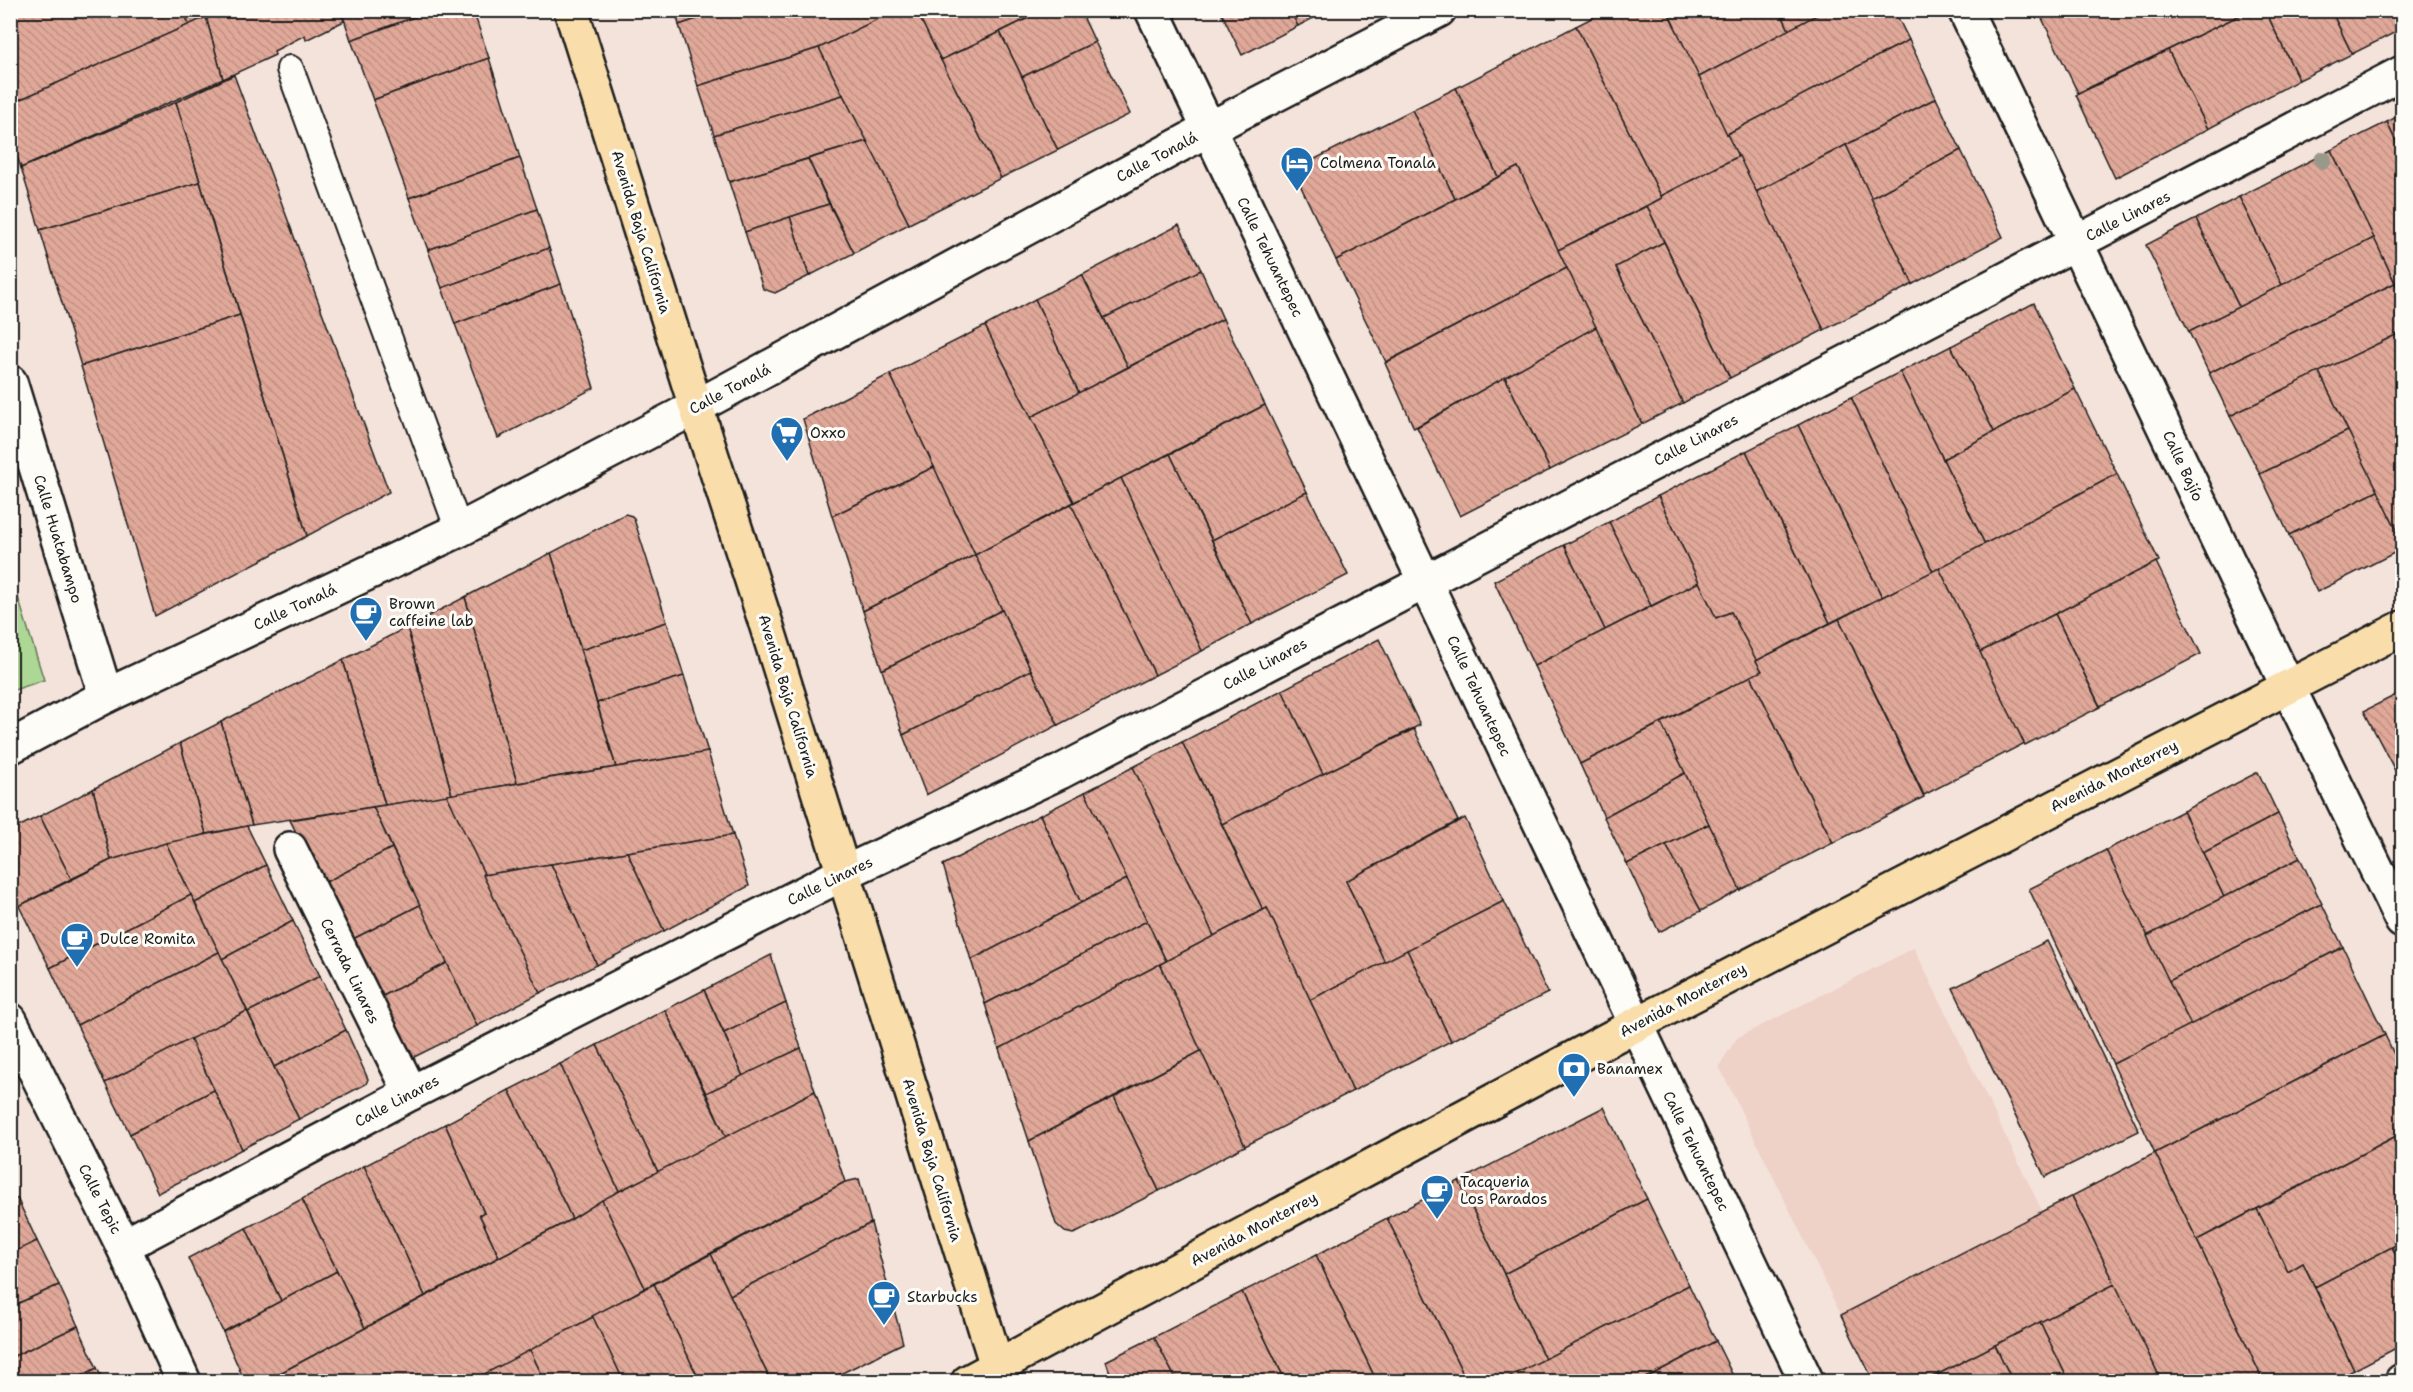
<svg xmlns="http://www.w3.org/2000/svg" width="2413" height="1392" viewBox="0 0 2413 1392" font-family="'Shantell Sans',sans-serif">
<style>
.built{fill:#eed1c7}
.green{fill:#add795;stroke:#647a58;stroke-width:1.5}
.building{fill:url(#building-back-hatch);stroke:#1c1c1c;stroke-width:1.5}
.lines{fill:none;stroke-linecap:round;stroke-linejoin:round}
.lane-casing{stroke:#1c1c1c;stroke-width:30}
.street-casing{stroke:#1c1c1c;stroke-width:38}
.primary-casing{stroke:#1c1c1c;stroke-width:38}
.lane{stroke:#fdfcf7;stroke-width:26}
.street{stroke:#fdfcf7;stroke-width:33}
.primary{stroke:#f9deab;stroke-width:33}
.tree{fill:#999989}
.labels{text-anchor:middle;stroke-width:6;stroke-linejoin:round;paint-order:stroke}
.street-label{font-size:15px;fill:#1c1c1c;stroke:#fdfcf7}
.poi-label{font-size:15px;fill:#1c1c1c;stroke:#fdfcf7;text-anchor:start}
</style>
<defs>
<pattern id="building-back-hatch" width="6" height="6" patternUnits="userSpaceOnUse" patternTransform="scale(1.5)"><rect width="6" height="6" fill="#e0a899"/><path d="M-1 5l2 2M0 0l6 6M5-1l2 2" fill="none" stroke="#c09083"/></pattern>
</defs>
<rect width="100%" height="100%" fill="#f4e3db"/>
<filter id="ink" filterUnits="userSpaceOnUse"><feTurbulence type="fractalNoise" baseFrequency=".0167" numOctaves="2"/><feDisplacementMap in="SourceGraphic" scale="12" xChannelSelector="R" yChannelSelector="G"/><feConvolveMatrix kernelMatrix="1 2 1 2 8 2 1 2 1" color-interpolation-filters="sRGB"/></filter>
<g filter="url(#ink)">
<path class="built" d="M1914,948L2042,1211L1841,1315L1719,1066L1737,1038Z"/>
<path class="green" d="M11,575L44,680L11,691H10Z"/>
<g class="building">
<path d="M10,10H184L189,25L10,104Z"/>
<path d="M184,10H341L344,21L306,40L305,35L274,51L275,55L223,79L206,17L189,25Z"/>
<path d="M341,10H434L351,40Z"/>
<path d="M434,10H473L489,58L373,100L351,40Z"/>
<path d="M675,10H724L679,25Z"/>
<path d="M724,10H887L889,14L819,48L698,86L679,25Z"/>
<path d="M896,10H916L1001,178L909,224L819,48Z"/>
<path d="M916,10H1045L941,60Z"/>
<path d="M1045,10H1080L1095,42L1022,77L1000,32Z"/>
<path d="M1220,10H1290L1298,26L1242,55Z"/>
<path d="M1290,10H1329L1298,26Z"/>
<path d="M1607,10H1667L1739,156L1661,196L1576,26Z"/>
<path d="M1667,10H1780L1789,30L1699,77Z"/>
<path d="M1780,10H1826L1789,30Z"/>
<path d="M1826,10H1894L1909,40L1727,134L1699,77Z"/>
<path d="M2038,10H2251L2078,93Z"/>
<path d="M2251,10H2265L2299,80L2208,129L2168,50Z"/>
<path d="M2265,10H2331L2352,54L2299,80Z"/>
<path d="M2331,10H2395L2402,29L2352,54Z"/>
<path d="M2395,10H2402V27Z"/>
<path d="M206,17L223,79L21,168L10,134V104Z"/>
<path d="M1576,26L1662,198L1558,250L1518,167L1498,177L1456,88Z"/>
<path d="M1000,32L1058,150L1001,178L941,60Z"/>
<path d="M1909,40L1936,98L1756,192L1727,134Z"/>
<path d="M1095,42L1130,114L1058,150L1022,77Z"/>
<path d="M819,48L843,95L714,135L698,86Z"/>
<path d="M2168,50L2208,129L2115,178L2076,95Z"/>
<path d="M489,58L520,158L409,198L373,100Z"/>
<path d="M234,75L389,492L307,536L176,102Z"/>
<path d="M1456,88L1498,177L1455,199L1412,110Z"/>
<path d="M843,95L867,141L729,182L714,135Z"/>
<path d="M1936,98L1961,150L1871,198L1846,145Z"/>
<path d="M176,102L200,182L40,230L21,168Z"/>
<path d="M1412,110L1455,199L1336,260L1293,170Z"/>
<path d="M2402,114V156L2387,122Z"/>
<path d="M2387,122L2402,156V297L2331,150Z"/>
<path d="M867,141L909,224L854,253L808,159Z"/>
<path d="M1846,145L1913,284L1824,330L1756,192Z"/>
<path d="M1961,150L2003,237L1913,284L1871,198Z"/>
<path d="M2331,150L2374,238L2282,285L2239,197Z"/>
<path d="M1739,156L1824,330L1730,378L1647,206L1662,198L1661,196Z"/>
<path d="M520,158L537,209L428,250L409,198Z"/>
<path d="M808,159L829,204L745,232L729,182Z"/>
<path d="M1518,167L1567,268L1386,362L1336,260Z"/>
<path d="M200,182L240,315L81,366L40,230Z"/>
<path d="M2239,197L2282,285L2239,307L2196,219Z"/>
<path d="M829,204L854,253L809,276L790,217Z"/>
<path d="M1647,206L1664,242L1616,267L1683,403L1642,424L1558,250Z"/>
<path d="M537,209L549,248L442,288L428,250Z"/>
<path d="M790,217L809,276L775,293L763,289L745,232Z"/>
<path d="M2196,219L2239,307L2189,332L2146,245Z"/>
<path d="M1179,225L1201,270L1104,318L1082,275Z"/>
<path d="M2374,238L2395,283L2209,373L2189,332Z"/>
<path d="M1664,242L1730,378L1683,403L1616,267Z"/>
<path d="M549,248L561,284L455,324L442,288Z"/>
<path d="M1567,268L1596,327L1414,428L1385,363Z"/>
<path d="M1201,270L1223,319L1128,367L1104,318Z"/>
<path d="M1082,275L1128,367L1079,393L1035,299Z"/>
<path d="M2395,283L2402,297V332L2230,416L2209,373Z"/>
<path d="M561,284L594,388L498,438L455,324Z"/>
<path d="M1035,299L1079,393L1031,417L985,326Z"/>
<path d="M2034,303L2075,389L1994,432L1951,346Z"/>
<path d="M240,315L307,536L155,616L81,366Z"/>
<path d="M1223,319L1265,405L1074,502L1031,417Z"/>
<path d="M985,326L1074,502L975,555L890,374Z"/>
<path d="M1596,327L1642,424L1550,470L1505,377Z"/>
<path d="M2402,332V541L2319,372Z"/>
<path d="M1951,346L1994,432L1943,459L1900,372Z"/>
<path d="M1900,372L1985,544L1933,572L1851,397Z"/>
<path d="M2319,372L2348,431L2260,474L2230,416Z"/>
<path d="M890,374L934,467L832,516L803,419Z"/>
<path d="M1505,377L1550,470L1460,516L1417,427Z"/>
<path d="M2075,389L2117,474L1985,544L1943,459Z"/>
<path d="M1851,397L1933,572L1882,597L1798,425Z"/>
<path d="M1265,405L1307,492L1212,540L1170,454Z"/>
<path d="M1798,425L1882,597L1830,623L1746,451Z"/>
<path d="M2348,431L2378,491L2289,535L2260,474Z"/>
<path d="M1746,451L1830,623L1756,661L1731,612L1716,618L1658,496Z"/>
<path d="M1170,454L1252,624L1202,651L1121,478Z"/>
<path d="M934,467L975,555L863,611L832,516Z"/>
<path d="M2117,474L2159,561L1980,652L1939,568Z"/>
<path d="M1121,478L1202,651L1155,675L1071,504Z"/>
<path d="M2378,491L2402,541V549L2317,592L2289,535Z"/>
<path d="M1307,492L1348,575L1252,624L1212,540Z"/>
<path d="M1658,496L1699,582L1651,606L1609,522Z"/>
<path d="M1071,504L1155,675L1058,725L975,555Z"/>
<path d="M625,514L632,516L634,519L667,622L581,650L551,553Z"/>
<path d="M1609,522L1651,606L1605,630L1564,545Z"/>
<path d="M1564,545L1605,630L1534,666L1494,581Z"/>
<path d="M551,553L616,767L517,783L465,597Z"/>
<path d="M975,555L1002,610L882,670L863,611Z"/>
<path d="M2156,562L2201,654L2100,706L2055,614Z"/>
<path d="M1939,568L2025,743L1924,795L1839,619Z"/>
<path d="M1699,582L1716,618L1731,612L1762,671L1580,764L1534,666Z"/>
<path d="M465,597L517,783L452,795L407,627Z"/>
<path d="M1002,610L1031,670L903,735L882,670Z"/>
<path d="M2055,614L2100,707L2025,745L1980,652Z"/>
<path d="M1839,619L1924,797L1833,843L1751,676L1762,671L1756,661Z"/>
<path d="M667,622L684,676L597,703L581,650Z"/>
<path d="M407,627L452,795L385,805L343,660Z"/>
<path d="M1379,639L1420,725L1323,774L1282,690Z"/>
<path d="M343,660L385,805L252,825L221,722Z"/>
<path d="M1031,670L1058,725L926,795L903,735Z"/>
<path d="M684,676L708,752L616,767L597,703Z"/>
<path d="M1751,676L1833,843L1740,890L1661,723Z"/>
<path d="M1282,690L1323,774L1222,824L1182,742Z"/>
<path d="M2402,692V784L2364,711Z"/>
<path d="M221,722L252,825L206,834L180,743Z"/>
<path d="M1661,723L1685,773L1604,817L1580,764Z"/>
<path d="M1414,729L1458,821L1346,881L1385,962L1310,1000L1267,908L1263,910L1222,824Z"/>
<path d="M1182,742L1263,910L1214,936L1133,767Z"/>
<path d="M180,743L206,834L111,860L93,789Z"/>
<path d="M708,752L733,835L483,875L447,795Z"/>
<path d="M1133,767L1214,936L1166,961L1085,792Z"/>
<path d="M2258,772L2278,814L2203,853L2183,811Z"/>
<path d="M1685,773L1709,824L1627,864L1604,817Z"/>
<path d="M93,789L111,860L71,879L40,816Z"/>
<path d="M1085,792L1127,879L1081,903L1040,815Z"/>
<path d="M447,795L540,993L477,1026L373,807Z"/>
<path d="M373,807L392,848L322,884L290,820Z"/>
<path d="M2183,811L2224,897L2147,936L2106,850Z"/>
<path d="M2278,814L2300,858L2224,897L2203,853Z"/>
<path d="M1040,815L1081,903L971,960L943,865Z"/>
<path d="M40,816L71,879L19,906L10,888V831Z"/>
<path d="M1465,818L1504,901L1385,962L1346,881Z"/>
<path d="M1709,824L1740,890L1701,911L1666,845Z"/>
<path d="M247,826L266,865L195,903L166,843Z"/>
<path d="M733,835L749,886L664,931L627,852Z"/>
<path d="M166,843L191,895L50,968L19,906L111,860Z"/>
<path d="M1666,845L1701,911L1659,932L1627,864Z"/>
<path d="M392,848L420,905L349,941L322,884Z"/>
<path d="M2106,850L2191,1025L2113,1064L2029,889Z"/>
<path d="M627,852L664,931L597,965L551,864Z"/>
<path d="M2300,858L2322,904L2169,981L2147,936Z"/>
<path d="M551,864L597,965L540,993L483,875Z"/>
<path d="M266,865L293,921L222,959L195,903Z"/>
<path d="M1127,879L1147,921L985,1004L971,960Z"/>
<path d="M191,895L219,952L77,1025L50,968Z"/>
<path d="M1504,901L1548,993L1451,1041L1407,950Z"/>
<path d="M2322,904L2343,947L2191,1025L2169,981Z"/>
<path d="M420,905L447,963L375,1000L349,941Z"/>
<path d="M1267,908L1353,1091L1245,1146L1160,964Z"/>
<path d="M293,921L320,976L248,1012L222,959Z"/>
<path d="M1147,921L1166,961L999,1049L985,1004Z"/>
<path d="M2047,941L2139,1131L2045,1177L1953,988Z"/>
<path d="M2343,947L2385,1035L2155,1153L2113,1064Z"/>
<path d="M1407,950L1451,1041L1353,1091L1310,1000Z"/>
<path d="M219,952L247,1011L105,1083L77,1025Z"/>
<path d="M771,955L786,1003L724,1033L704,990Z"/>
<path d="M447,963L477,1026L408,1060L377,999Z"/>
<path d="M1160,964L1201,1051L1029,1141L999,1049Z"/>
<path d="M320,976L346,1030L274,1067L248,1012Z"/>
<path d="M704,990L743,1076L706,1093L665,1010Z"/>
<path d="M786,1003L801,1048L743,1076L724,1033Z"/>
<path d="M665,1010L726,1137L658,1172L597,1045Z"/>
<path d="M247,1011L299,1119L242,1149L190,1039Z"/>
<path d="M346,1030L368,1079L366,1084L299,1119L274,1067Z"/>
<path d="M2385,1035L2402,1071V1133L2197,1240L2155,1153Z"/>
<path d="M190,1039L214,1090L130,1134L105,1083Z"/>
<path d="M597,1045L658,1172L619,1191L560,1064Z"/>
<path d="M801,1048L815,1091L726,1137L706,1093Z"/>
<path d="M1201,1051L1245,1146L1159,1191L1114,1097Z"/>
<path d="M560,1064L619,1191L572,1219L509,1090Z"/>
<path d="M214,1090L242,1149L158,1193L130,1134Z"/>
<path d="M509,1090L572,1219L499,1257L479,1214L484,1213L445,1124Z"/>
<path d="M815,1091L845,1182L645,1288L602,1200Z"/>
<path d="M1114,1097L1159,1191L1078,1232L1073,1234L1065,1232L1056,1224L1029,1141Z"/>
<path d="M1604,1107L1647,1199L1504,1274L1459,1181Z"/>
<path d="M445,1124L484,1213L479,1214L499,1257L425,1296L364,1166Z"/>
<path d="M2402,1133V1242L2315,1287L2303,1263L2288,1272L2257,1209Z"/>
<path d="M2155,1153L2197,1240L2264,1382H2162L2072,1196Z"/>
<path d="M364,1166L425,1296L365,1328L302,1199Z"/>
<path d="M859,1179L871,1223L730,1295L711,1254L845,1182Z"/>
<path d="M1459,1181L1545,1359L1500,1382H1467L1387,1218Z"/>
<path d="M2072,1196L2115,1284L1923,1382H1874L1841,1315Z"/>
<path d="M17,1198L37,1241L10,1254V1201Z"/>
<path d="M302,1199L337,1271L281,1301L246,1228Z"/>
<path d="M1647,1199L1689,1285L1545,1359L1504,1274Z"/>
<path d="M602,1200L645,1288L593,1317L471,1382H263L572,1219Z"/>
<path d="M2257,1209L2288,1272L2303,1263L2354,1370L2333,1382H2264L2197,1240Z"/>
<path d="M1387,1218L1467,1382H1377L1316,1255Z"/>
<path d="M871,1223L903,1343L824,1382H771L730,1295Z"/>
<path d="M246,1228L281,1301L223,1332L188,1258Z"/>
<path d="M37,1241L59,1285L10,1307V1254Z"/>
<path d="M2402,1242V1269L2392,1247Z"/>
<path d="M2392,1247L2402,1269V1345L2354,1370L2315,1287Z"/>
<path d="M711,1254L730,1295L771,1382H700L654,1284Z"/>
<path d="M1316,1255L1377,1382H1286L1242,1292Z"/>
<path d="M337,1271L365,1328L263,1382H245L223,1332Z"/>
<path d="M654,1284L700,1382H624L592,1316Z"/>
<path d="M2115,1284L2162,1382H2069L2040,1322Z"/>
<path d="M59,1285L78,1326L10,1358V1307Z"/>
<path d="M1689,1285L1716,1341L1638,1382H1500Z"/>
<path d="M1242,1292L1286,1382H1177L1154,1337Z"/>
<path d="M593,1317L624,1382H545L530,1350Z"/>
<path d="M2040,1322L2069,1382H2013L1995,1345Z"/>
<path d="M78,1326L97,1368L70,1382H10V1358Z"/>
<path d="M1154,1337L1177,1382H1113L1106,1361Z"/>
<path d="M1716,1341L1736,1382H1638Z"/>
<path d="M1995,1345L2013,1382H1923Z"/>
<path d="M530,1350L545,1382H474L473,1380Z"/>
<path d="M97,1368L104,1382H70Z"/>
</g>
<g class="lines">
<defs>
<path id="lane" d="M290,69L459,530"/>
<g id="street">
<path d="M1152,10L1807,1382"/>
<path d="M1965,10L2288,687L2402,921"/>
<path d="M10,382L106,696"/>
<path d="M10,747L106,696L459,530L696,407L1209,129L1439,10"/>
<path d="M290,849L411,1093"/>
<path d="M10,1020L123,1246L184,1382"/>
<path d="M123,1246L411,1093L842,874L1060,772L2402,73"/>
<path d="M2402,1382V1381"/>
</g>
<g id="primary">
<path d="M571,10L696,407L767,627L1002,1382"/>
<path d="M968,1382L1635,1025L2402,628"/>
</g>
</defs>
<use href="#lane" class="lane-casing"/>
<use href="#street" class="street-casing"/>
<use href="#primary" class="primary-casing"/>
<use href="#lane" class="lane"/>
<use href="#street" class="street"/>
<use href="#primary" class="primary"/>
</g>
<circle class="tree" cx="2323" cy="160" r="9"/>
</g>
<defs>
<symbol id="hotel-pin" viewBox="-11 -11 22 30"><path d="M0 17L-7.5 6A9.5 9.5 0 1 1 7.5 6Z" fill="#1f6fb2" stroke="#fdfcf7"/><path d="M-6-4.5h1.5V1H6V5H4.5V3h-9V5H-6ZM-4 0a1.8 1.8 0 1 1 3.6 0ZM.5 0V-2.5h3Q6-2.5 6 0Z" fill="#fff"/></symbol>
<symbol id="supermarket-pin" viewBox="-11 -11 22 30"><path d="M0 17L-7.5 6A9.5 9.5 0 1 1 7.5 6Z" fill="#1f6fb2" stroke="#fdfcf7"/><path d="M-6-5.5h2.5l.6 2H6L4.5 2H-2.5L-4.4-4H-6ZM-1.5 3.2a1.3 1.3 0 1 0 .1 0ZM3 3.2a1.3 1.3 0 1 0 .1 0Z" fill="#fff"/></symbol>
<symbol id="cafe-pin" viewBox="-11 -11 22 30"><path d="M0 17L-7.5 6A9.5 9.5 0 1 1 7.5 6Z" fill="#1f6fb2" stroke="#fdfcf7"/><path d="M-5.5-4.5H6V0H3Q3 3.5 0 3.5H-2.5Q-5.5 3.5-5.5 0ZM3-3.2v2h1.7v-2ZM-6 4.5H4V6H-6Z" fill="#fff"/></symbol>
<symbol id="bank-pin" viewBox="-11 -11 22 30"><path d="M0 17L-7.5 6A9.5 9.5 0 1 1 7.5 6Z" fill="#1f6fb2" stroke="#fdfcf7"/><path d="M-6-4H6V4H-6ZM0-2.3a2.3 2.3 0 1 0 0 4.6a2.3 2.3 0 1 0 0-4.6Z" fill="#fff"/></symbol>
</defs>
<g fill-rule="evenodd">
<use href="#hotel-pin" x="1278" y="144" width="38" height="52"/>
<use href="#supermarket-pin" x="768" y="414" width="38" height="52"/>
<use href="#cafe-pin" x="347" y="594" width="38" height="52"/>
<use href="#cafe-pin" x="58" y="920" width="38" height="52"/>
<use href="#bank-pin" x="1555" y="1050" width="38" height="52"/>
<use href="#cafe-pin" x="1418" y="1172" width="38" height="52"/>
<use href="#cafe-pin" x="865" y="1278" width="38" height="52"/>
</g>
<g class="labels">
<g class="street-label">
<text transform="translate(1157 157) rotate(-28)" y="5">Calle Tonalá</text>
<text transform="translate(2128 216) rotate(-27)" y="5">Calle Linares</text>
<text transform="translate(641 232) rotate(73)" y="5">Avenida Baja California</text>
<text transform="translate(1270 257) rotate(64)" y="5">Calle Tehuantepec</text>
<text transform="translate(730 389) rotate(-28)" y="5">Calle Tonalá</text>
<text transform="translate(1696 440) rotate(-28)" y="5">Calle Linares</text>
<text transform="translate(2183 466) rotate(65)" y="5">Calle Bajío</text>
<text transform="translate(58 539) rotate(73)" y="5">Calle Huatabampo</text>
<text transform="translate(295 607) rotate(-25)" y="5">Calle Tonalá</text>
<text transform="translate(1265 664) rotate(-28)" y="5">Calle Linares</text>
<text transform="translate(788 696) rotate(73)" y="5">Avenida Baja California</text>
<text transform="translate(1479 696) rotate(65)" y="5">Calle Tehuantepec</text>
<text transform="translate(2114 776) rotate(-27)" y="5">Avenida Monterrey</text>
<text transform="translate(830 881) rotate(-26)" y="5">Calle Linares</text>
<text transform="translate(350 971) rotate(64)" y="5">Cerrada Linares</text>
<text transform="translate(1683 1000) rotate(-28)" y="5">Avenida Monterrey</text>
<text transform="translate(397 1101) rotate(-28)" y="5">Calle Linares</text>
<text transform="translate(1696 1151) rotate(64)" y="5">Calle Tehuantepec</text>
<text transform="translate(932 1160) rotate(73)" y="5">Avenida Baja California</text>
<text transform="translate(100 1199) rotate(63)" y="5">Calle Tepic</text>
<text transform="translate(1254 1229) rotate(-28)" y="5">Avenida Monterrey</text>
</g>
<g class="poi-label">
<text x="1320" y="168">Colmena Tonala</text>
<text x="810" y="438">Oxxo</text>
<text x="389" y="609">Brown<tspan x="389" dy="17">caffeine lab</tspan></text>
<text x="100" y="944">Dulce Romita</text>
<text x="1597" y="1074">Banamex</text>
<text x="1460" y="1187">Tacqueria<tspan x="1460" dy="17">Los Parados</tspan></text>
<text x="907" y="1302">Starbucks</text>
</g>
</g>
<rect width="2413" height="1392" fill="none" stroke="#fdfcf7" stroke-width="36"/>
<rect x="18" y="18" width="2377" height="1356" fill="none" stroke="#1c1c1c" stroke-width="2" filter="url(#ink)"/>
</svg>
